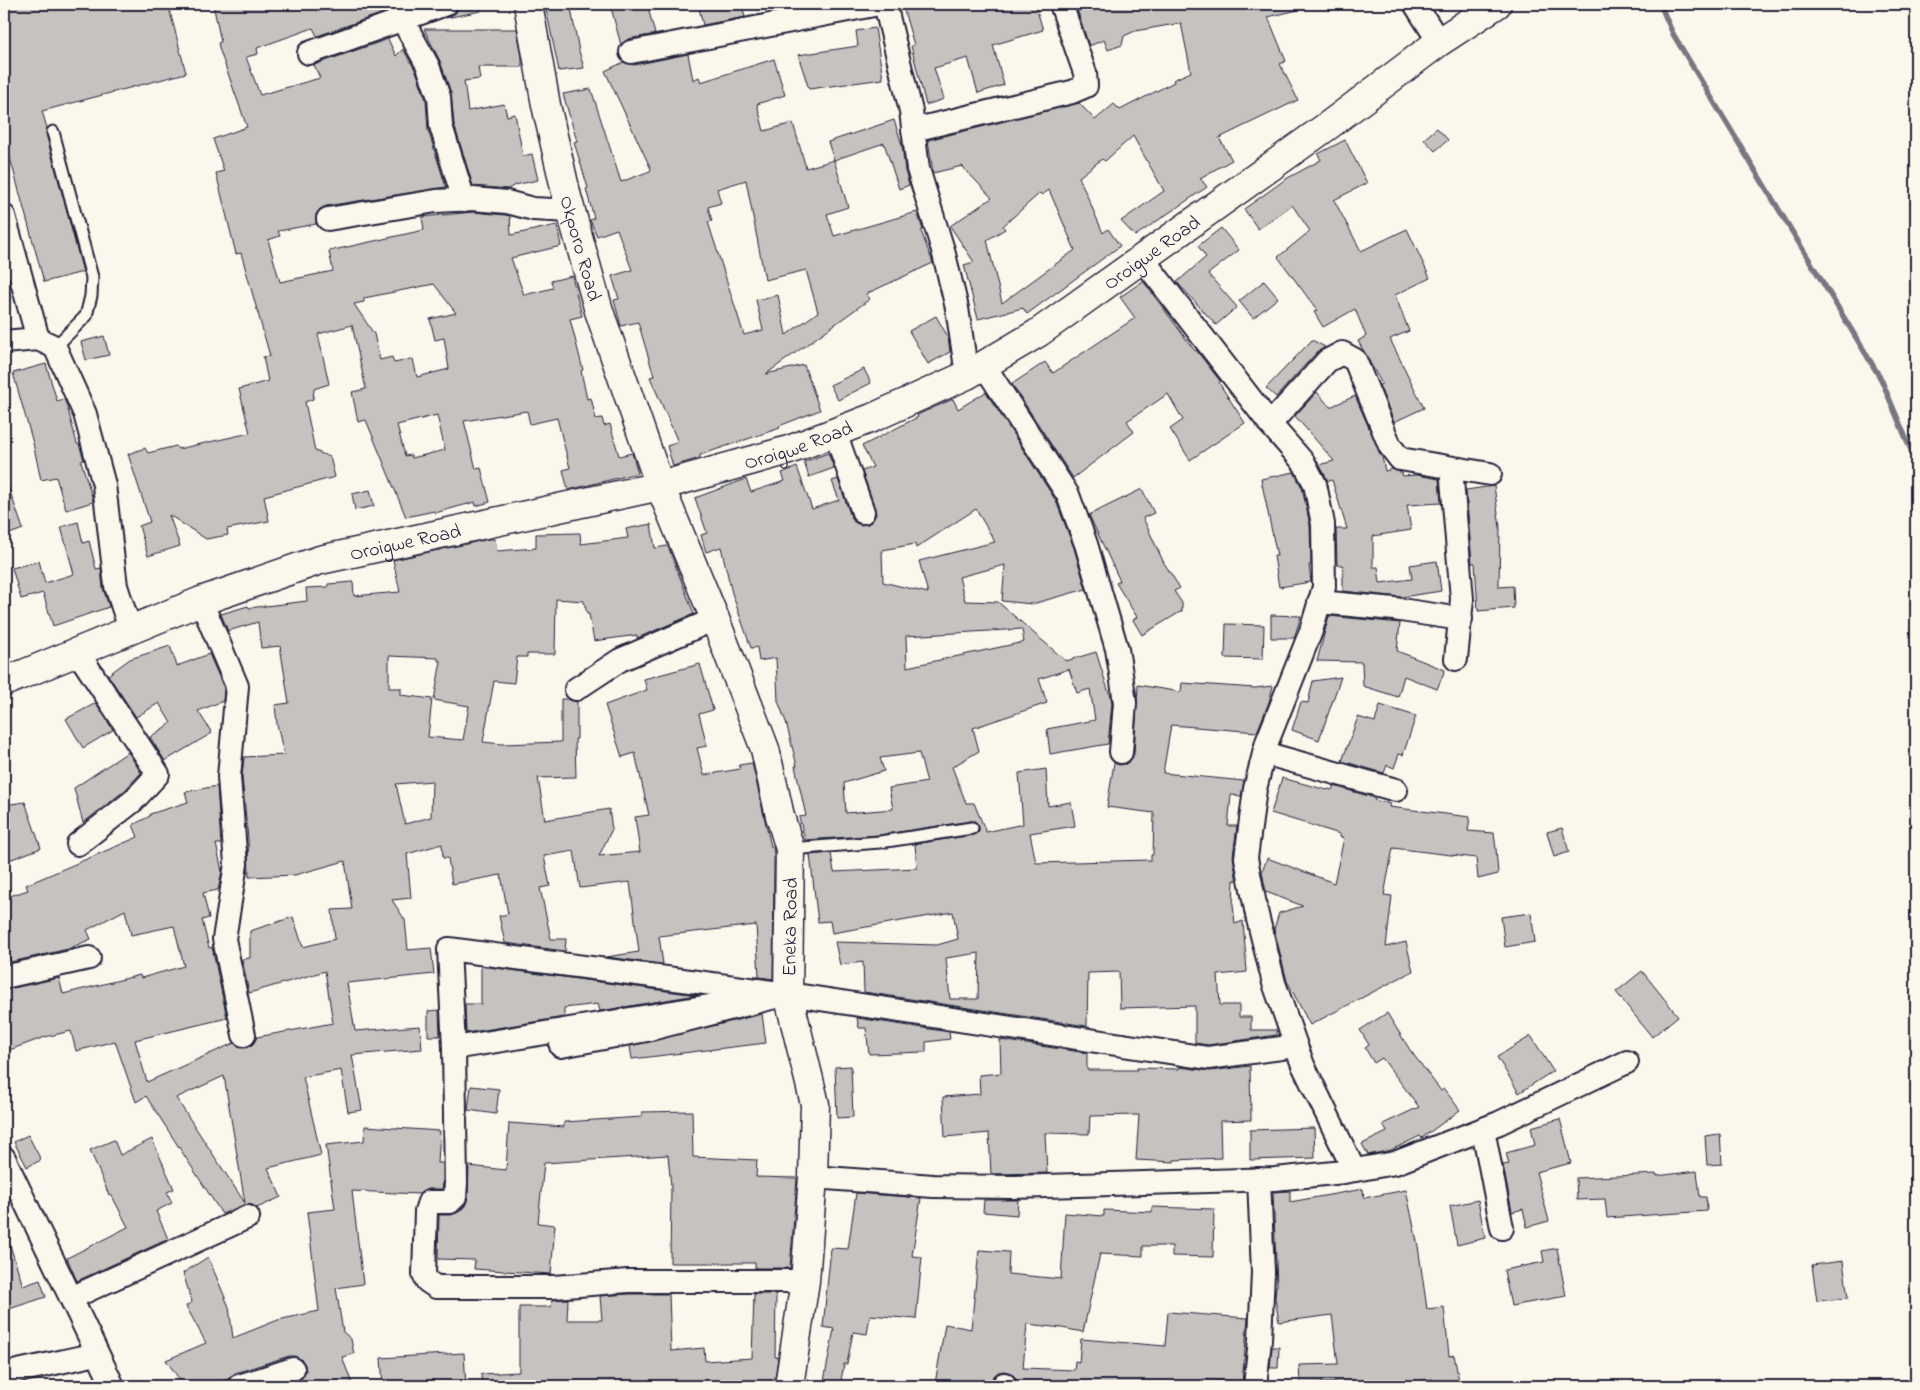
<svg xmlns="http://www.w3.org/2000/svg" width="1920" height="1390" viewBox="0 0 1920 1390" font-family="'Indie Flower',sans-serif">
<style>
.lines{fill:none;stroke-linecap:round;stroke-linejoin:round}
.stream{stroke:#787681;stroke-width:5.5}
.building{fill:#c6c2c0;stroke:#22223b;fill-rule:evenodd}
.lane-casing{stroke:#22223b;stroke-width:15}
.street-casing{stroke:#22223b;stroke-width:26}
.secondary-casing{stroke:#22223b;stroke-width:31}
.lane{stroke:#fbf7ec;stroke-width:11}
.street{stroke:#fbf7ec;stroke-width:22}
.secondary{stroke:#fbf7ec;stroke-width:28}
.labels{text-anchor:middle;stroke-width:4;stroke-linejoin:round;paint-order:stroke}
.street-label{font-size:20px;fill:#22223b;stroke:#fbf7ec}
</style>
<rect width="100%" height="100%" fill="#fbf7ec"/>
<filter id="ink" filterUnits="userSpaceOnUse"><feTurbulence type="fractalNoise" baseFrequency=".02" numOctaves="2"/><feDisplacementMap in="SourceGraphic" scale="10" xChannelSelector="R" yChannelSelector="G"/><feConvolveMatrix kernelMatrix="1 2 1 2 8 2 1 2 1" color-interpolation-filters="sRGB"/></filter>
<g filter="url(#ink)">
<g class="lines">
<path class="stream" d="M1660,4L1673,34L1881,379L1916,462"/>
</g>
<g class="building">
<path d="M4,4H168L186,73L42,111L47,128L46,134L83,272L44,282L4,136Z"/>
<path d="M213,4H267L268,9L285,4H384L386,12L317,36L313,28L257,48L258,54L246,57L260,95L320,78L314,65L388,39L396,56L403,49L416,71L426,100L428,130L446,187L326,206L320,209L316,214V224L278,231L280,236L268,240L280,282L333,271L329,251L424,230L422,217L473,212L505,215L510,216L511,235L557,225L561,246L511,258L524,295L553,288L551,281L572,276L582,316L570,319L583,370L581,371L587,399L591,398L596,419L602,418L604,426L610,424L619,456L632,453L638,473L568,490L563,470L570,468L557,418L530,424L527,411L464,421L476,469L481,468L490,502L476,506L475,502L435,513L434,511L406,517L366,420L358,422L352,392L366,389L352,325L318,334L329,384L314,389L313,399L305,402L315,451L330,457L335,477L264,496L269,521L227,529L228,535L206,539L169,515L180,546L148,556L139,526L150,522L128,454L145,448L148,453L176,446L178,449L250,433L239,389L268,381L263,357L270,356L241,253L236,254L216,173L224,171L213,139L247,127L220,51L218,43L221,42ZM434,284L456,313L430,319L435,340L444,338L449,369L417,377L413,359L394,363L392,357L380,360L374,334L354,304L364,302V298ZM437,415L445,450L412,458L411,455L405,456L397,425Z"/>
<path d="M459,4H480L481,11L446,18L456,13Z"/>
<path d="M545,4H570L579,51L584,68L559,71Z"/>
<path d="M610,4H647L655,34L628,39L621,45Z"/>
<path d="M698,4H741L745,17L703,25Z"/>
<path d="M902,4H1035L1043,30L993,45L1004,85L978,93L968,58L934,68L944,99L926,105L911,46L914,45Z"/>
<path d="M1090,4H1298V10L1268,17L1286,61L1280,64L1298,100L1219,138L1232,160L1200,178L1207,187L1135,236L1121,221L1164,191L1133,136L1105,161L1102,159L1079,177L1103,233L1108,229L1120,246L1027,314L1023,308L978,319L964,265L974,262L950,226L992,198L962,166L933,173L928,140L1079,103L1095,120L1114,104L1120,110L1174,82L1173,80L1191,72L1181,23L1135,31L1124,36L1122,45L1108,50L1104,40L1089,46L1077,9ZM1049,190L1075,250L1002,303L987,240L1005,229L1003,226L1040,193L1042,195Z"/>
<path d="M875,28L883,79L809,89L798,55L858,46L856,31Z"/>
<path d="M424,29H517L522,57V67H478L480,79L464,81L468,111L504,104L507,116L515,114L523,156L532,154L538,180L515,185L508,189L473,186L454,124L451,93L440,61Z"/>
<path d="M688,54L693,80L699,77L701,82L774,59L785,95L757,104L764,131L793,123L806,168L834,160L848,207L827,214L834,236L917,212L923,230L921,231L933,263L866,294L870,299L766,374L804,365L820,410L779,426L780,428L700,455V458L673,466L667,446L678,442L650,377L654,376L638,322L621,326L614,300L619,299L612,276L632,270L617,229L597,236L590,220L594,218L586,189L588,188L574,142L577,141L563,94L591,89L621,182L650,171L651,169L605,71L624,62L634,65ZM746,180L765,280L806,270L818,312L786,335L778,295L756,300L763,330L744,335L708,222L712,221L708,207L721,203L717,189Z"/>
<path d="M894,120L902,145L905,171L909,185L899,189L884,143L834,160L828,142Z"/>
<path d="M1437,128L1448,140L1435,151L1424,139Z"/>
<path d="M1345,140L1367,183L1334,200L1361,251L1407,229L1430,278L1395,295L1409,331L1390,339L1424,408L1394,422L1379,385L1382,384L1358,341L1366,336L1355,309L1323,327L1314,312L1317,310L1278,257L1310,231L1292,205L1258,229L1244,209L1286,179L1321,160L1318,154Z"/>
<path d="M1221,228L1239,250L1208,274L1237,307L1216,325L1177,282L1206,257L1198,246Z"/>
<path d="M1143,281L1195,351L1196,350L1220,381L1219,383L1245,423L1190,460L1170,429L1183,420L1168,394L1127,421L1134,432L1073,478L1012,384L1045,362L1053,373L1135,318L1120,297Z"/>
<path d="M1264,281L1278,298L1253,318L1239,301Z"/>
<path d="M936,316L948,337L950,352L928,364L909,331Z"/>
<path d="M104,336L109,355L86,360L81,342Z"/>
<path d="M1312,340L1325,347L1317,352L1276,397L1266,388Z"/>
<path d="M46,364L57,401L64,399L67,406L77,444H79L84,460L81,461L93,500V502L66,510L56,477L41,480L33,443L13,373Z"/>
<path d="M864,369L871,383L838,400L830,385Z"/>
<path d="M986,392L1056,501L1074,548L1086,589L1032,604L1002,601L1005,565L959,577L965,601L998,602L1066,661L1096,652L1109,693H1110L1112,703L1108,744L1050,754L1047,729L1095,720L1090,689L1077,693L1069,669L1039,679L1047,703L973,728L979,751L952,767L966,803H974L986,832L1023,824L1019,773L1046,769L1048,806L1071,802L1075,826L1030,833L1036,863L1151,860V855H1153L1154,813L1107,807L1114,763L1119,765L1126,764L1131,760L1134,754L1138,685L1181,692L1182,683L1255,688L1273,686L1269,702L1257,732L1171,725L1163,773L1244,781L1241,796L1231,795L1228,826H1237L1233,856L1236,876V881L1234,880L1233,905L1235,924L1243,921L1247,972L1218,975L1220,1005H1239V1017H1251V1030H1276L1277,1035L1208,1045L1195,1043V1006L1120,1008L1119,972L1088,973L1087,1026L864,992L863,962L840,965L835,942L937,945L958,939L953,912L832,933L830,921L818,922L810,855L831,853L834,872L917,868L915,844L973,835L979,831V826L975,821H971L879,835L805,840L799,817L806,816L795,766H797L786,722L778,701L776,658L759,661L757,647L751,648L732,593L721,547L706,552L701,535L707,533L695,498L746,479L751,492L785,481L782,473L797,467L812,509L839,500L832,481L838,479L851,517L854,522L860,525L868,524L873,520L876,514L875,508L862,471L873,467L862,446L918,417L917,415L953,399L958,409ZM976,509L995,542L919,561L928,593L883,582L882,550L915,544L916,548ZM1022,629L1024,642L907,667L906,636ZM919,753L927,782L889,788L893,809L846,813L844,783L884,771L880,758ZM979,953L978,999H950L946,958Z"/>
<path d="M1317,392L1330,407L1355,396L1382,457L1385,471L1392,469L1402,473L1403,476L1417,475L1439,479L1441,503L1407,505L1411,530L1373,536V567H1378L1380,583L1412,579L1410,565L1437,561L1441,591L1402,597L1343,591V565H1337L1336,529H1347L1332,480L1328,481L1320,466L1322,464L1334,461L1295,416Z"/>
<path d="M828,453L834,468L809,477L804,462Z"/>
<path d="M1294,472L1302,488L1310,525L1311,565H1309L1311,582L1279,587L1274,556H1277L1261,479Z"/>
<path d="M6,480L23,529L4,536V481Z"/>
<path d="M1494,486L1500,527L1499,587L1513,586L1514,608L1478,611L1475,563H1472L1466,490Z"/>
<path d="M1142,489L1154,513L1143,518L1164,563L1180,588L1174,591L1182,603V611L1142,635L1133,620L1137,617L1116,583L1120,581L1089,515Z"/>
<path d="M370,490L374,506L355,510L352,494Z"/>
<path d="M78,522L83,543L89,541L96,569L101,568L103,588L109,607L53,626L43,593L21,599L12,568L39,561L45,583L74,574L61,527Z"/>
<path d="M651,524L655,548L668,546L694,614L637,638V635L594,641L589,614H587L584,601L556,599L555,654H527V657H517L514,683L494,681L483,742L502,744L561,742V699H568L577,702V739H575L576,777L538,778L545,820L609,809L612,829L599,856L640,852L635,817L649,815L635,753L622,757L605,705L647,690L644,679L700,664L713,710L699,714L707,746L697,748L704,775L740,769L739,765L752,763L771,847L773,846L774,855L773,979L754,976H759L756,925L659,936L663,964L606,957L639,952L630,882L580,888L574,851L544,856L550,886L540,888L551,939H566L565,951L505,943L499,916L508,914L501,875L452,884L448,858H443L442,844L407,854L411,898L392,900L405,920L408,950L431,948L434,974L347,983L355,1031L420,1026L422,1049L352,1055L362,1110L348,1112L341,1070L303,1077L321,1155L268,1168L281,1197L257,1208L250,1204L243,1205L222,1214L146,1096L136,1102L115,1041L76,1051L71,1031L45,1037L4,1052V1022L8,1021L4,999V990L59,978L63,994L140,975L141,978L184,966L174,926L131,935L125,910L87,930L91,939L68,949L11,962L4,935V898L28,890L26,885L138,837L133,825L150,816V814L188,802L185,792L217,786L221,844H216L222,871L218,890L203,893L209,918L202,920L209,948L212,947L227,1018L135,1040L147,1082L234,1043L239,1047L246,1048L253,1044L257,1037L333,1023L325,971L249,993L242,959L250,958V931L293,917L303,947L335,939L332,910L352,909L345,861L295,875L249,877L248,839L242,777L244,757L284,755L277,724L275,705L289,703L280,646L261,648L258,622L228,631L221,614L248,606L249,608L307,601L306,588L328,587V584L353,582L354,596L400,592L393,560L489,539H495L497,551L536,548V534L580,533L581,544L628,538L626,529ZM389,656L438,658V661H441L434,700L469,706L463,740L428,737L432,699L401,695V688H389ZM432,781L431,817L405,824L396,784ZM224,1076L245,1203L176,1098Z"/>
<path d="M1271,615L1301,616L1294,638H1271Z"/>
<path d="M1329,616L1400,623L1397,651L1445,670L1437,689L1404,676L1398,697L1363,686L1362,662L1317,661Z"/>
<path d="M1226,624L1264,625L1263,659L1225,658Z"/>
<path d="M170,646L177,666L209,654L224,688L223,701L198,711L212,733L165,761L150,737L171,723L159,703L136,717L108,675L130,659Z"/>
<path d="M1341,677L1319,740L1292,730L1301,702L1308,703L1313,681Z"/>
<path d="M96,703L113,730L83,748L66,719Z"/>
<path d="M1380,705L1416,716L1403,755L1399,754L1394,768L1387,765L1384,773L1342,761L1358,717L1375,722Z"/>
<path d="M128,752L141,773L124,791L83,823L74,788Z"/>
<path d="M1282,778L1327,790L1328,789L1332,790L1334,786L1375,798L1374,800L1390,804L1389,807L1470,817L1468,831L1494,833L1496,849L1498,874L1478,879L1476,858L1393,848L1384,895L1392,896L1386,947L1406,942L1413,971L1310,1025L1287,981L1274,929L1279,913L1303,906L1266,892L1262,872L1267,858L1334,883L1344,838L1340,837V834L1271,813Z"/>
<path d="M25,802L41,848L4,862V805Z"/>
<path d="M1562,828L1569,852L1554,857L1547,832Z"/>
<path d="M1531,913L1535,942L1505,947L1501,917Z"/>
<path d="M481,966L696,995L600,1011L598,1004L564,1008V1017L466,1033L465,1004H481Z"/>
<path d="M1642,971L1678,1016L1652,1037L1616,992Z"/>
<path d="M439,1010L440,1036H428V1011Z"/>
<path d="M1387,1013L1410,1050L1441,1091L1444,1089L1460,1110L1422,1138L1420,1136L1391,1150L1368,1155L1362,1144L1387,1132L1383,1124L1419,1107L1382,1058L1374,1063L1365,1048L1369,1045L1360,1030Z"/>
<path d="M762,1014L766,1043L632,1059L630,1046Z"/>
<path d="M857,1018L949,1032L950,1039L926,1042V1052L869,1054L866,1028H859Z"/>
<path d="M1531,1036L1553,1071L1519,1093L1497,1057Z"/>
<path d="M1000,1040L1087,1053V1070H1137V1068L1179,1069V1067L1210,1071L1250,1066L1251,1120L1220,1121L1221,1158L1174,1160V1162L1136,1160L1139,1115L1090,1116L1089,1134L1045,1133L1047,1173L991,1174L989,1133L945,1137L943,1097L980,1094L979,1075L1001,1073Z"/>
<path d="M851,1066L853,1117L837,1118L835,1067Z"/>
<path d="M471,1086L499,1089L496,1114L468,1110Z"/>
<path d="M692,1111L693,1157L757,1160L756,1177L797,1178L790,1268H755V1263H670L671,1186L668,1155L544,1163L538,1223L555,1225L551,1274L474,1269L475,1260L438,1259L439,1215H451L459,1212L465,1206L468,1198L469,1166L506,1170L509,1123L564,1127V1122L642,1117V1112Z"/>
<path d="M1560,1119L1571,1163L1536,1172L1549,1221L1527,1227L1523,1209L1512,1212L1503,1165L1509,1164L1506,1153L1535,1145L1531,1127Z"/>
<path d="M365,1126L440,1131L438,1163H443V1183L442,1189H428L419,1194L352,1191L363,1284L336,1288L343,1332L351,1339L354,1354L342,1357L353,1386H292L291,1383L302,1378L306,1371L305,1365L302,1360L295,1356H289L235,1373L228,1379L205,1386H184L166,1360L206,1343L186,1306L192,1302L183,1273L208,1257L229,1307L233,1338L278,1320L319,1311L307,1212L335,1209L326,1145L364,1141Z"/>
<path d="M1314,1128L1315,1158L1250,1160V1130Z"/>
<path d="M1720,1134L1722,1164L1707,1165L1705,1136Z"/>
<path d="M28,1135L41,1160L27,1167L14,1142Z"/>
<path d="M152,1139L174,1189L167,1192L172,1203L156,1211L168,1239L77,1281L67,1258L128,1227L111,1194L109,1195L90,1150L114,1140L120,1155Z"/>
<path d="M1697,1171L1700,1197H1706L1707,1211L1607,1218L1605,1199L1577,1200L1576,1178L1657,1174V1176Z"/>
<path d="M1363,1189L1364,1198L1406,1190L1418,1246L1427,1309L1444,1307L1449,1356L1454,1355L1460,1386H1434L1433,1379L1369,1386H1350V1382L1300,1384L1299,1365L1338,1364L1332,1315L1279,1322L1275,1298L1276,1286H1277L1273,1192L1290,1191V1202Z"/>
<path d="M856,1193L921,1198L912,1256L922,1257L916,1319L870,1315L867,1334L853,1332L847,1364H844L840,1386H823L834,1329L823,1327L831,1248L848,1249Z"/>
<path d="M984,1200H1018L1017,1215L983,1212Z"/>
<path d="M1478,1200L1485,1238L1457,1245L1450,1206Z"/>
<path d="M1152,1207L1214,1209L1213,1257L1172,1256V1246H1143V1256L1100,1254L1083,1332L1062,1328L1027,1324L1023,1368L1074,1370L1075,1361L1079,1362L1081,1339L1165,1346L1168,1312L1248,1318L1242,1382L1203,1379L1202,1386H1017L1015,1377L1010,1372L1004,1371L998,1372L993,1377L991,1386H948L935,1384L945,1324L971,1329L979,1250L1009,1252L1008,1274L1061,1279L1065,1213L1104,1216V1210L1152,1212Z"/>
<path d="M4,1236H7L23,1286L40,1280L46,1297L9,1309L4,1293Z"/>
<path d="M1557,1248L1566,1296L1511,1306L1504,1270L1544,1262L1542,1251Z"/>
<path d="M1843,1261L1848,1298L1817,1301L1812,1265Z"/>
<path d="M629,1294H669L671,1351L704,1348L705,1361L752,1358L754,1294H776L775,1357H778L774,1386H482L481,1374L519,1372V1307H551L552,1300L568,1299L567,1320H602L600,1296Z"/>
<path d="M1272,1347H1279L1278,1368H1270Z"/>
<path d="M464,1353L466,1386H383L381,1358Z"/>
</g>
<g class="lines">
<defs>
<g id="lane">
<path d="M53,132L92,277L91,296L86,316L55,347"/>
<path d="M790,849L880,842L972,828"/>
</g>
<g id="street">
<path d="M397,4L402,19L428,66L439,97L441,126L464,200"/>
<path d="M885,4L911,111L918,169L943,250L957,308L967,375"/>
<path d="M1415,4L1439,42"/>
<path d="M631,52L879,4"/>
<path d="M309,53L446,4"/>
<path d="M913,130L1072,92L1086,86L1085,73L1061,4"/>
<path d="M4,216L38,339"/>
<path d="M328,219L436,201L473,199L507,202L533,209L571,211"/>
<path d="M1142,258L1270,424L1304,463L1315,484L1323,524L1324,587L1311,631L1267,742L1255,789L1246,858L1257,915L1274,983L1296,1046L1303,1065L1354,1170"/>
<path d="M4,342L38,339L55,347L85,414L104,485L116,586L130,629"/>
<path d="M984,365L1068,495L1086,544L1117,649L1121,674L1125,703L1121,752"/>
<path d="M1270,424L1327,361L1342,353L1355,360L1390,446L1400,459L1490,474"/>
<path d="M835,432L863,512"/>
<path d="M1451,468L1462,599L1456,659"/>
<path d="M201,601L237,686L229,777L236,864L224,939L244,1035"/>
<path d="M1319,602L1394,609L1461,619"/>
<path d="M77,651L158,774L133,801L78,844"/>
<path d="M576,689L620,660L715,619"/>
<path d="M1264,753L1396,790"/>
<path d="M4,977L89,958"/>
<path d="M773,997L561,1046L647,1030L775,997"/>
<path d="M454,1048L764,997"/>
<path d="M1483,1129L1502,1228"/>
<path d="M4,1158L113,1386"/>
<path d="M813,1177L933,1186L1013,1187L1275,1179L1344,1172L1395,1163L1499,1123L1627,1062"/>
<path d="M805,1281H628L554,1287H436L427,1281L424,1274L426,1211L429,1202H450L455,1197L456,1183L454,1048L449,949L788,994L1208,1058L1296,1046"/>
<path d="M71,1298L248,1217"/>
<path d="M4,1374L97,1354"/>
<path d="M239,1386L293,1369"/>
<path d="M1004,1386V1384"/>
<path d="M1255,1386L1260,1340L1263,1272L1259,1179"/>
</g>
<g id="secondary">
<path id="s1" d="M528,4L546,105L567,197L599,311L660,486L715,619L765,749L780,816L790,849L788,994L815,1104L813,1177L805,1281L789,1386"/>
<path id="s2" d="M4,682L201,601L320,560L660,486L789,450L872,418L967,375L1038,333L1329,125L1439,42L1497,4"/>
</g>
</defs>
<use href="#lane" class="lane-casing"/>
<use href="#street" class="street-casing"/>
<use href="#secondary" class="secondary-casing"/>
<use href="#lane" class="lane"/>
<use href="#street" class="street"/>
<use href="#secondary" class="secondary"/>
</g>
</g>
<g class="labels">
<g class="street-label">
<text dy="7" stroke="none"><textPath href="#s1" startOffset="250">Okporo Road</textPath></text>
<text dy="7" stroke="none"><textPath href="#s2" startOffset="1236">Oroigwe Road</textPath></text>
<text dy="7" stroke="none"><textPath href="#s2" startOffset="831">Oroigwe Road</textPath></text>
<text dy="7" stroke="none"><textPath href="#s2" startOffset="426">Oroigwe Road</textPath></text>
<text transform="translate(789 927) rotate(-89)" y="7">Eneka Road</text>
</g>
</g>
<rect width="1920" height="1390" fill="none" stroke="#fbf7ec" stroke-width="20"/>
<rect x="10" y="10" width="1900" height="1370" fill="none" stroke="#22223b" stroke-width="2" filter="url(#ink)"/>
</svg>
